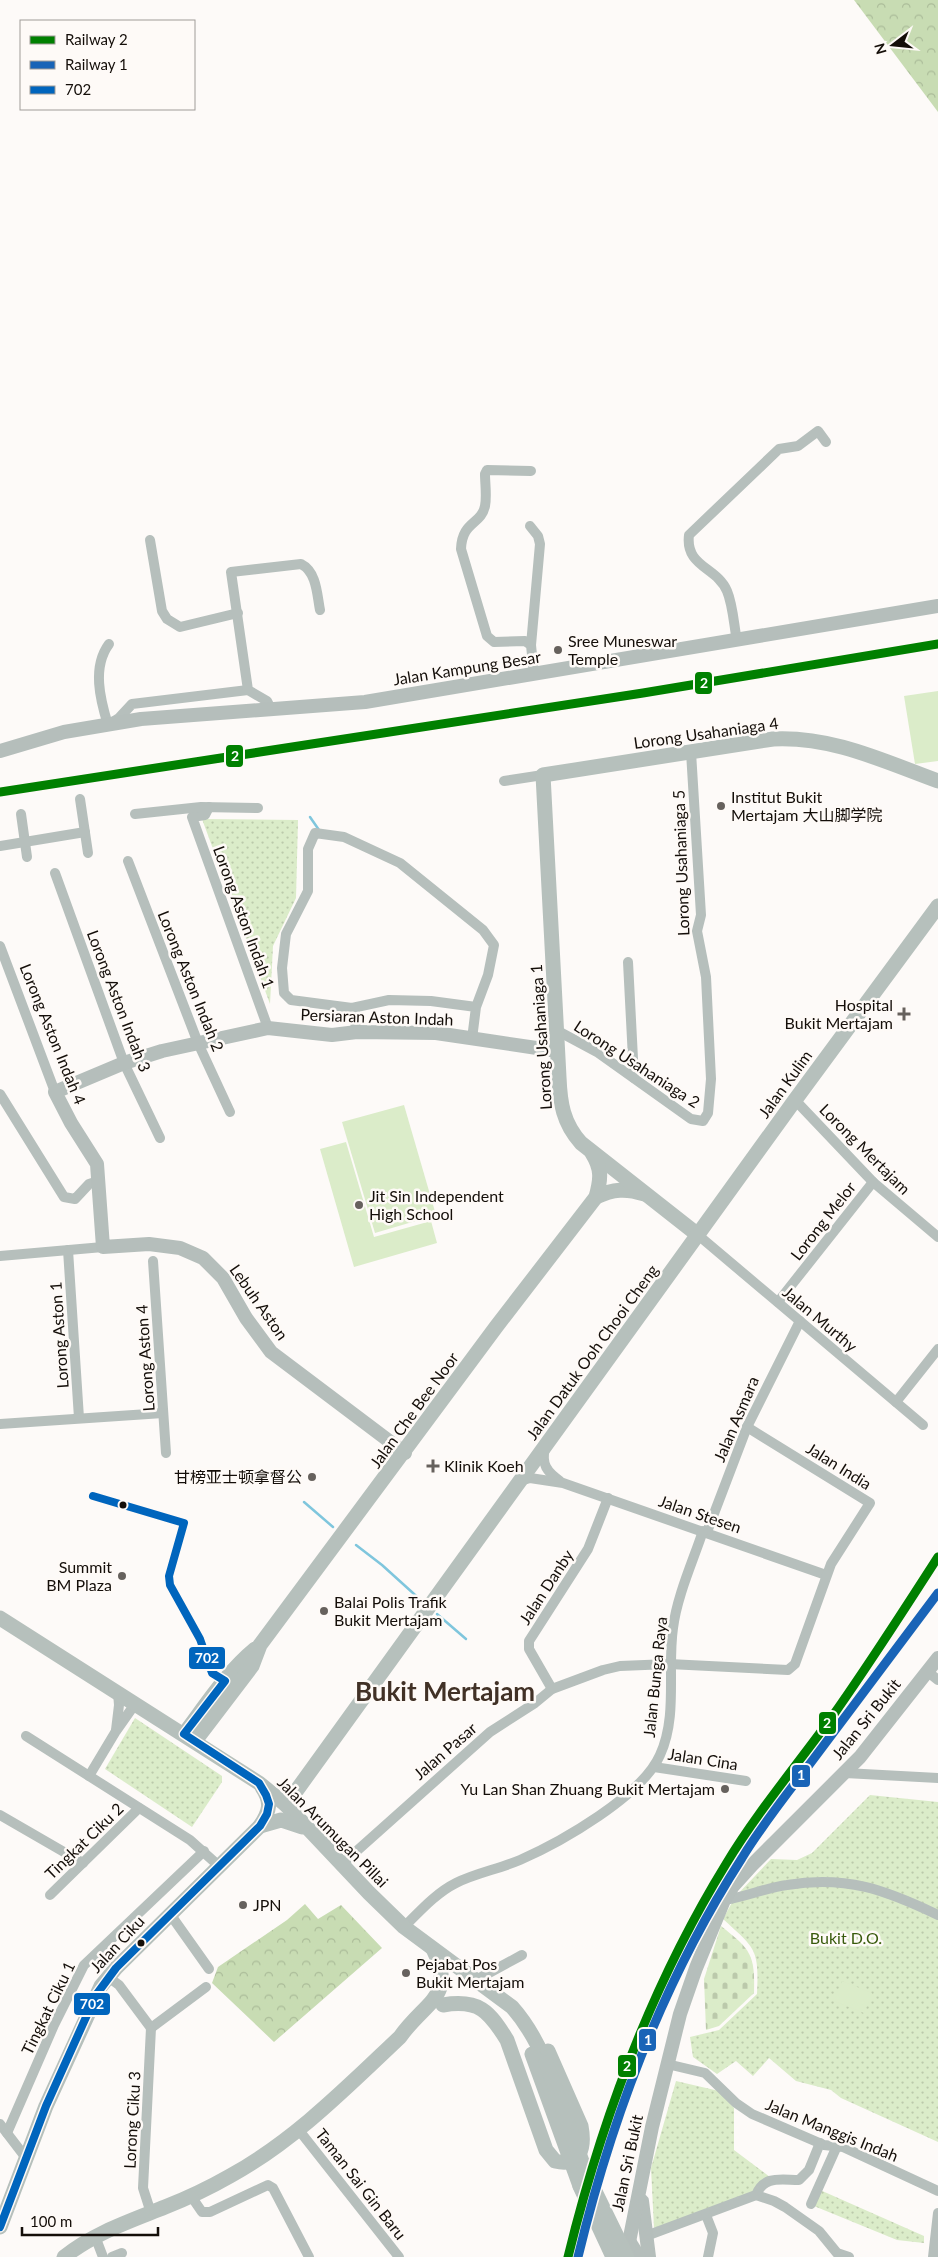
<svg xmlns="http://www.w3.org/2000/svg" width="938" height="2257" viewBox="0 0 938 2257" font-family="Lato,'Noto Sans SC',sans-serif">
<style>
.grass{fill:url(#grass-dots)}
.forest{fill:url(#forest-crowns)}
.cemetery{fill:url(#cemetery-stones)}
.garden{fill:#dbecc9}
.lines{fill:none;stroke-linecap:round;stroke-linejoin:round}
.stream{stroke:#7fc6dd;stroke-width:2.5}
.street{stroke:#b6bfbc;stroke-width:10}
.secondary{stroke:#b5bebb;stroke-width:14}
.primary{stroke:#b6c0bc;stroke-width:15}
.rail{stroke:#b2b6b3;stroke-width:2.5;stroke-dasharray:9 9;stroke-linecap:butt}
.primary-bridge{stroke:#b6c0bc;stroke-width:15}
.bus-1-casing{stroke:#fefaf7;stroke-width:11}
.bus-1{stroke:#0065bd;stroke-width:8}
.rail-1-casing{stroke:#fefaf7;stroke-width:12}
.rail-2-casing{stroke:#fefaf7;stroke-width:12}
.rail-1{stroke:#008000;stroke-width:9}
.rail-2{stroke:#1964b7;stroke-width:9}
.poi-dot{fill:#66615d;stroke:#fefaf7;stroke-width:2}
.bus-dot{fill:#140e09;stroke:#fefaf7;stroke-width:2}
.labels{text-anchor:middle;stroke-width:5;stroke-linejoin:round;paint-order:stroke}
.poi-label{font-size:16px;fill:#140e09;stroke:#fefaf7;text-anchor:start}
.street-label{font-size:16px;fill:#140e09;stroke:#fefaf7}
.park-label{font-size:16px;fill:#385a0c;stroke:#fefaf7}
.town-label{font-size:26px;font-weight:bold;fill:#413126;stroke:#fefaf7}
.line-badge{stroke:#fefaf7;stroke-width:2}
.badge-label{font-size:14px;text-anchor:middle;font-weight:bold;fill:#fff}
</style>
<defs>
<pattern id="grass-dots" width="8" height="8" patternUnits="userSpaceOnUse" patternTransform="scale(1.25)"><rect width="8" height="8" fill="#dbecc9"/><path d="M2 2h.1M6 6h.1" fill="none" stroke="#bbc9ab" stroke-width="1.8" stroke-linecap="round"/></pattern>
<pattern id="forest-crowns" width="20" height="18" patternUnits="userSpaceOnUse" patternTransform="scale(1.25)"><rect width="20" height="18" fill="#c8dcb3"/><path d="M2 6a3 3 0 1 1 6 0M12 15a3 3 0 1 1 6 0" fill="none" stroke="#abbc99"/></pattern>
<pattern id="cemetery-stones" width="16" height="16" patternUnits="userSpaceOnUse" patternTransform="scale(1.25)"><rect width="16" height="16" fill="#dbecc9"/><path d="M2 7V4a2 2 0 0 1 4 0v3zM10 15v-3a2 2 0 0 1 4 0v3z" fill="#bbc9ab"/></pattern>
</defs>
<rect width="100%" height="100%" fill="#fdfaf8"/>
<g class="grass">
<path d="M202,819L298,820L296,898L273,946L270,1004Z"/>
<path d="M135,1718L222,1776V1782L192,1827L105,1769Z"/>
<path d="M870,1795L938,1802V2142L841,2098L831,2090L796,2081L769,2058L753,2076L736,2061L717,2074L693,2057L690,2037L719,2030L757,1994C759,1949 756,1949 723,1919L735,1897L771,1859L797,1860L812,1853Z"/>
<path d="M676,2081L719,2091L734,2108V2150L770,2177L755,2193L654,2228L651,2168Z"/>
<path d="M820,2190L924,2236V2243L897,2240L814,2206Z"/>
</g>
<g class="forest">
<path d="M854,0H938V112Z"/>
<path d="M305,1904L318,1919L341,1905L382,1948L274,2042L212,1983L218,1967L287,1920Z"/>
</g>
<path class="cemetery" d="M721,1926C751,1950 755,1954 754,1993L719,2026L706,2030L704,1979Z"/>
<g class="garden">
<path d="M938,691V761L915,764L904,696Z"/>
<path d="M404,1105L436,1215L375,1233L342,1122Z"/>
<path d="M346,1142L374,1237L431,1221L437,1243L354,1267L320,1149Z"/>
<path d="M842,1981L872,1993L864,2013L834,2001Z"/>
</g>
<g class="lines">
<g class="stream">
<path d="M310,817L319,830"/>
<path d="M304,1502L333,1527"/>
<path d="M356,1545L382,1565L424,1603"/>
<path d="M437,1614L466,1639"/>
</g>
<g class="street">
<path d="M531,471L487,470L485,474C485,484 487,496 485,506C481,525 462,521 461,549L487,636L494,642L525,641L531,645L534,675"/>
<path d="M530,526L538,536L540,544L531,645"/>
<path d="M150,540L162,611L167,619L180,627L238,613"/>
<path d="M737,641C734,626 733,605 727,591C717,567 685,567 689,535L779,449L798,446L818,431L826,442"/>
<path d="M109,644C92,667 100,699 108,725L119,718L132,704L248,690"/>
<path d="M271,709L267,701L248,690L231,572L301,564C317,572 317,595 320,610"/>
<path d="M504,781L543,775"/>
<path d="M80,799L88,853"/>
<path d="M209,807L205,815L192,817L268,1028"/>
<path d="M21,814L27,857"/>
<path d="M135,814L201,807L258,808"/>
<path d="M0,846L85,832"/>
<path d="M128,861L198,1043L230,1112"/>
<path d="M55,873L124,1063L160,1138"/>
<path d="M0,946L55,1092"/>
<path d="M628,962L634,1078"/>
<path d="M352,1008L357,1032"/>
<path d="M556,1030L597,1052L691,1119L703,1121L708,1113L711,1079L706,977L697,931L701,915L691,752"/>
<path d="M472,1039L476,1007L488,975L494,945L483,930L400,863L344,837L315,833L308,849V891L286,934L282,968L284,993L291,1000L352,1008L389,1000L431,1001L476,1007"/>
<path d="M0,1094L64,1197L75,1199L89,1184L98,1181"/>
<path d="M795,1100L873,1182L938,1237"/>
<path d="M698,1235L923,1425"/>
<path d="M68,1250L79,1418"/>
<path d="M0,1256L103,1247"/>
<path d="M153,1261L166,1453"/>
<path d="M778,1302L873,1182"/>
<path d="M896,1402L938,1349"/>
<path d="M0,1424L163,1413"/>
<path d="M545,1448C541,1464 547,1472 560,1481"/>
<path d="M520,1481L530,1478L563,1483L826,1575"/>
<path d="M707,1532L747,1427L800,1321"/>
<path d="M928,1672L938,1680"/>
<path d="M552,1689L529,1649V1641L588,1549L608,1498"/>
<path d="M116,1730L119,1705L118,1692"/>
<path d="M26,1736L190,1840L219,1866"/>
<path d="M654,1767L746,1781"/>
<path d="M845,1773L938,1778"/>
<path d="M89,1776L116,1731L135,1704"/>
<path d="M0,1815L83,1863"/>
<path d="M341,1865L490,1732L535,1703L552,1689L603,1670L620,1666L669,1664L788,1670L795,1664L831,1564L870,1503L747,1427"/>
<path d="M50,1895L139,1808"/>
<path d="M724,1900C745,1897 765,1888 787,1885C846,1875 886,1890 938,1915"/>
<path d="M170,1914L209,1969"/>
<path d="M404,1927C420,1911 436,1893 456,1883C476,1873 499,1869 520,1860C561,1842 642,1796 660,1755C678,1716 667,1669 673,1628C677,1596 693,1561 703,1531"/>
<path d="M108,1977L119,1985L151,2028"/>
<path d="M476,1980L522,1955"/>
<path d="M151,2028L206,1987"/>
<path d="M667,2064L705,2073L736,2103L752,2114L824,2145L843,2147L938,2191"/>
<path d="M0,2124L26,2158"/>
<path d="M298,2129L399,2257"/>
<path d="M7,2133L54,2025L84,1965L204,1851"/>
<path d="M756,2195L774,2201L785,2207L819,2231L837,2253L849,2257"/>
<path d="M191,2196L202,2212H210L268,2185L273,2188L309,2257"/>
<path d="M811,2204L837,2146"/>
<path d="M151,2213L143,2188L151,2028"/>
<path d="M706,2215L713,2233L708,2257"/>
<path d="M95,2236L103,2257"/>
<path d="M646,2236L756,2195C764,2175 781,2180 799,2180L809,2170L820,2143"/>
<path d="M112,2257L122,2253"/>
<path d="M933,2257L938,2213"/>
</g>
<g class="secondary">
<path d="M0,751L64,732L141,719L365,702L938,606"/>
<path d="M405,1453L271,1352L246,1318L223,1278L203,1258L180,1248L149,1244L103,1247L97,1164L71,1123L55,1092L124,1063L162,1051L268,1028L332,1035L357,1032L436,1033L557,1051"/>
<path d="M642,2201L649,2257"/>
<path d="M629,2241L639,2257"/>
<path d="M626,2257L652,2127L680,2014L696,1968L724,1900L733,1886L752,1865L860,1757L938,1658"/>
</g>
<g class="primary">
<path d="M596,1197C613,1189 626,1188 644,1194"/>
<path d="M698,1235L581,1143C563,1123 560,1103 559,1077L543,775L773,739C832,736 883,761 938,781"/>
<path d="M0,1618L259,1783L286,1805L369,1893L404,1927L512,2007C528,2025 537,2042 546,2063"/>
<path d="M184,1734C206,1705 227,1672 255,1649"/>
<path d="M195,1741L252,1666L260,1645L496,1327L596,1197C601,1179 602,1169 592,1153"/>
<path d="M286,1805L795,1100L938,906"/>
<path d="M260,1826L281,1820L302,1827"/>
<path d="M443,2005C479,1999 489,2011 507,2040L546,2150L555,2161C581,2167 585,2147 581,2126L548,2051"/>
<path d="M580,2186L613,2257"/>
<path d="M0,2227L46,2106L101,1986L116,1968L260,1826C270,1811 272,1802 262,1787"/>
<path d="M64,2257C94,2233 130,2221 165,2207C188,2198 209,2188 230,2176C294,2141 347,2087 400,2037C425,2001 457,1997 433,1949"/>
</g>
<path class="rail" d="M911,1636L938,1600"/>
<g class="primary-bridge">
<path d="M532,2054L580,2186"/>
<path d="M546,2063L587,2175L627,2257"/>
</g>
<defs>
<path id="bus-1" d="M0,2227L46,2106L96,1995L116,1968L260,1826L267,1814L269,1804L266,1795L259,1783L184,1734L225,1681L212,1673L200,1639L170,1585L169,1576L184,1523L93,1496"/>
</defs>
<use href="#bus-1" class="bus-1-casing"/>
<use href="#bus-1" class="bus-1"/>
<defs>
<g id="rail-1">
<path d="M0,792L643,693L938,644"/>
<path d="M568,2257C602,2118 651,1986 726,1864C758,1811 798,1764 834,1714C870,1663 904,1610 938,1557"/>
</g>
<path id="rail-2" d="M578,2257C612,2116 663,1981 742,1858C762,1825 786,1795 809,1765C852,1707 895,1650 938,1593"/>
</defs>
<use href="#rail-1" class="rail-1-casing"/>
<use href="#rail-2" class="rail-2-casing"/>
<use href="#rail-1" class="rail-1"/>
<use href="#rail-2" class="rail-2"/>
</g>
<g class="poi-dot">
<circle cx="558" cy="650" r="5"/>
<circle cx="721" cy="806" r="5"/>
<path d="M901.5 1006.5h5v5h5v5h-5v5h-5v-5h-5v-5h5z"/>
<circle cx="359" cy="1205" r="5"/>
<path d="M430.5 1458.5h5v5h5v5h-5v5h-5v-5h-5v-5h5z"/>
<circle cx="312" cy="1477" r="5"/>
<circle cx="122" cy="1576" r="5"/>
<circle cx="324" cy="1611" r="5"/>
<circle cx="725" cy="1789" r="5"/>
<circle cx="243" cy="1905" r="5"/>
<circle cx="406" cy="1973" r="5"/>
</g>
<g class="bus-dot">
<circle cx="123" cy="1505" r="4.5"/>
<circle cx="141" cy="1943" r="4.5"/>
</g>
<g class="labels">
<g class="poi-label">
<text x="568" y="647">Sree Muneswar<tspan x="568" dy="18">Temple</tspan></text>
<text x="731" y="803">Institut Bukit<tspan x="731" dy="18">Mertajam 大山脚学院</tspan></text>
<text x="893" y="1011" text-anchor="end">Hospital<tspan x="893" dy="18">Bukit Mertajam</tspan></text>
<text x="369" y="1202">Jit Sin Independent<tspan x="369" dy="18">High School</tspan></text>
<text x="444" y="1472">Klinik Koeh</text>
<text x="302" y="1483" text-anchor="end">甘榜亚士顿拿督公</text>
<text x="112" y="1573" text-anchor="end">Summit<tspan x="112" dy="18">BM Plaza</tspan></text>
<text x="334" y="1608">Balai Polis Trafik<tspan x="334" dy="18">Bukit Mertajam</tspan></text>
<text x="715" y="1795" text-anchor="end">Yu Lan Shan Zhuang Bukit Mertajam</text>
<text x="253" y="1911">JPN</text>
<text x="416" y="1970">Pejabat Pos<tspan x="416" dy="18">Bukit Mertajam</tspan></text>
</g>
<g class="street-label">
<text transform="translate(467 668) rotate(-9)" y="6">Jalan Kampung Besar</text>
<text transform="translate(706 733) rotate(-8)" y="6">Lorong Usahaniaga 4</text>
<text transform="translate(681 863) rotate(-92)" y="6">Lorong Usahaniaga 5</text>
<text transform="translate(244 917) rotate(70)" y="6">Lorong Aston Indah 1</text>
<text transform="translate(191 981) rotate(68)" y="6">Lorong Aston Indah 2</text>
<text transform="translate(119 1001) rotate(69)" y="6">Lorong Aston Indah 3</text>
<text transform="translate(377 1017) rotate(2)" y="6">Persiaran Aston Indah</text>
<text transform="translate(53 1034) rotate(68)" y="6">Lorong Aston Indah 4</text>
<text transform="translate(541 1037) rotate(-94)" y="6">Lorong Usahaniaga 1</text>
<text transform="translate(637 1064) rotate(33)" y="6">Lorong Usahaniaga 2</text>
<text transform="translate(785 1084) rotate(-54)" y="6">Jalan Kulim</text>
<text transform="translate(865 1149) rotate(45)" y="6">Lorong Mertajam</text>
<text transform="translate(823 1221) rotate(-52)" y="6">Lorong Melor</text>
<text transform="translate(259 1302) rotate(55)" y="6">Lebuh Aston</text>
<text transform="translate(820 1319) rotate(40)" y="6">Jalan Murthy</text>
<text transform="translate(59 1335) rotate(-94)" y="6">Lorong Aston 1</text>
<text transform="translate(592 1352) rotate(-54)" y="6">Jalan Datuk Ooh Chooi Cheng</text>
<text transform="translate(145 1358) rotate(-94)" y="6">Lorong Aston 4</text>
<text transform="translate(414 1410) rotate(-54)" y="6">Jalan Che Bee Noor</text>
<text transform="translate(736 1419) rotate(-67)" y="6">Jalan Asmara</text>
<text transform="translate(839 1466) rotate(32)" y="6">Jalan India</text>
<text transform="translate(700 1514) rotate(19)" y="6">Jalan Stesen</text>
<text transform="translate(546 1587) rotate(-57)" y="6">Jalan Danby</text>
<text transform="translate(655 1677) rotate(-84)" y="6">Jalan Bunga Raya</text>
<text transform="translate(866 1719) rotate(-51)" y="6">Jalan Sri Bukit</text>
<text transform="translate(445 1751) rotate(-41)" y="6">Jalan Pasar</text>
<text transform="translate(703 1759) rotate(9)" y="6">Jalan Cina</text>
<text transform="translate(333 1832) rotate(45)" y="6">Jalan Arumugan Pillai</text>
<text transform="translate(84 1841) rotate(-44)" y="6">Tingkat Ciku 2</text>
<text transform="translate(117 1944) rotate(-47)" y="6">Jalan Ciku</text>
<text transform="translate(48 2008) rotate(-64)" y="6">Tingkat Ciku 1</text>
<text transform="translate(132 2120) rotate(-87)" y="6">Lorong Ciku 3</text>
<text transform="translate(832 2130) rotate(22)" y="6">Jalan Manggis Indah</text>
<text transform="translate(627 2163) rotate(-78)" y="6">Jalan Sri Bukit</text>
<text transform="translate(361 2184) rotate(52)" y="6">Taman Sai Gin Baru</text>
</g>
<g class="park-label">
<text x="846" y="1944">Bukit D.O.</text>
</g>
<g class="town-label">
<text x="445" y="1701">Bukit Mertajam</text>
</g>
</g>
<g class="line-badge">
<rect x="694" y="671" width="19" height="24" rx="5" fill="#008000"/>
<rect x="225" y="744" width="19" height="24" rx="5" fill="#008000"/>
<rect x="188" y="1646" width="38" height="24" rx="5" fill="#0065bd"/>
<rect x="818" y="1711" width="19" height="24" rx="5" fill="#008000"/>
<rect x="791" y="1764" width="20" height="24" rx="5" fill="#1964b7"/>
<rect x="73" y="1992" width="38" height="24" rx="5" fill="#0065bd"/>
<rect x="638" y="2028" width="19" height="24" rx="5" fill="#1964b7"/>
<rect x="617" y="2054" width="20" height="24" rx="5" fill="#008000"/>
</g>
<g class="badge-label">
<text x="704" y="688">2</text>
<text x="235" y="761">2</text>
<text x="207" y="1663">702</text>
<text x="827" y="1728">2</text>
<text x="801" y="1780">1</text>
<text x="92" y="2009">702</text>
<text x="648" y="2045">1</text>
<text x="627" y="2071">2</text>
</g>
<rect x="20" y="20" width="175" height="90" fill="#fefaf7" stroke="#a09c98"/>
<rect x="30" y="36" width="25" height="8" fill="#008000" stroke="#a09c98"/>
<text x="65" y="45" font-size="15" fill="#140e09">Railway 2</text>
<rect x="30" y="61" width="25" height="8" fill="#1964b7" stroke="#a09c98"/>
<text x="65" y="70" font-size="15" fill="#140e09">Railway 1</text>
<rect x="30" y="86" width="25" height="8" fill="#0065bd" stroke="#a09c98"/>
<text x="65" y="95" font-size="15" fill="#140e09">702</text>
<g transform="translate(893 45) rotate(254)" stroke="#fefaf7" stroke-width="4" paint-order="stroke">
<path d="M0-4L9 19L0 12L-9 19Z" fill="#140e09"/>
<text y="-8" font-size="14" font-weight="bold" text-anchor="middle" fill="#140e09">N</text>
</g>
<path d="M22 2227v8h136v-8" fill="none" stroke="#140e09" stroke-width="2.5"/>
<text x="30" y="2227" font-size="15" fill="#140e09" stroke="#fefaf7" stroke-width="4" paint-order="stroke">100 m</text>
</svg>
